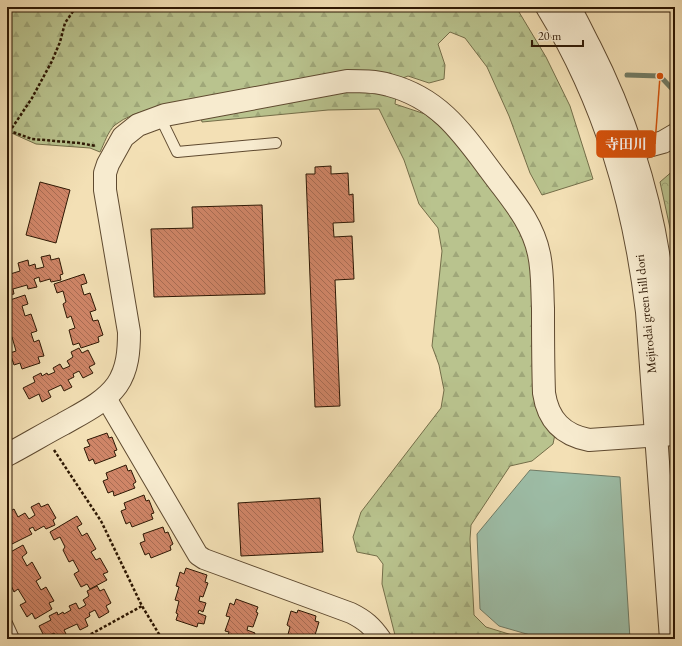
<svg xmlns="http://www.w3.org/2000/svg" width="682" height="646" viewBox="0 0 682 646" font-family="'EB Garamond','Noto Serif JP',serif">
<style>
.forest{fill:url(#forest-firs);stroke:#746e49}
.park{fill:url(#park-crowns);stroke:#746e49}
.water{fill:#9dbea8;stroke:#717c66}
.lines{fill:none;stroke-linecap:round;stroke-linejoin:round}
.stream{stroke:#717c66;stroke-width:5}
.building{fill:url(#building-back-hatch);stroke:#2e1804}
.service-casing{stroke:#5f4a30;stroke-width:12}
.minor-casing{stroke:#5f4a30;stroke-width:22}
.tertiary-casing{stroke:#5f4a30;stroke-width:24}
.path{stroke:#2e1804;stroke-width:2.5;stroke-dasharray:3 2;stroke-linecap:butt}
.service{stroke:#f7ebcf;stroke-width:10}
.minor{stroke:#f7ebcf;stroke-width:20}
.tertiary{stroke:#f7ebcf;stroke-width:22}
.labels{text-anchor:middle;stroke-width:3.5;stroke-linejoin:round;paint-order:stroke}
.street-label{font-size:13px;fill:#2e1804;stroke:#f7ebcf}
.leader{fill:none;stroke:#d5520b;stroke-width:1.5}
.callout-dot{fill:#d5520b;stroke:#f7ebcf;stroke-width:1.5}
.callout{fill:#d5520b;stroke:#d5520b;stroke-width:1.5}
.callout-label{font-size:14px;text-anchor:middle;font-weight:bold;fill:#fff}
</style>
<defs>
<pattern id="forest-firs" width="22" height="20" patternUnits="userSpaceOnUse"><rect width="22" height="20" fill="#b9c38e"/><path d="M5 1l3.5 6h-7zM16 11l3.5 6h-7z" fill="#9fa779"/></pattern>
<pattern id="park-crowns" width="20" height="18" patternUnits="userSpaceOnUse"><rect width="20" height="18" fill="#b9c38e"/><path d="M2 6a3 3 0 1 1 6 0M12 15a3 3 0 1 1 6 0" fill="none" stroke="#9fa779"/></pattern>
<pattern id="building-back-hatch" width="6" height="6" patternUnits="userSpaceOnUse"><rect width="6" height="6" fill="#cf8567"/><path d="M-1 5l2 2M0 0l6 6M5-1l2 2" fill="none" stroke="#a86c53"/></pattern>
</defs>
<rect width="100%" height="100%" fill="#f3e0b5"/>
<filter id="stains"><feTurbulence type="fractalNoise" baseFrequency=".005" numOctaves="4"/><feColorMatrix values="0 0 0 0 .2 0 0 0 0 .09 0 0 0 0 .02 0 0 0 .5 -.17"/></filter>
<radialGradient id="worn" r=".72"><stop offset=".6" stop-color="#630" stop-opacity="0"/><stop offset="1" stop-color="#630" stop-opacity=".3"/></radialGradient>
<path class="forest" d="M7,7H516L546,57L570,106L593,179L542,195L530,173L509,116L487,67L465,38L450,32L438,44L445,65L444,79L429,83L408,76L398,80L395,104L425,114L450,135L497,192L534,257L555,434L553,444L532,461L510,466L471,525L470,539L474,615L486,627L525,639H396L382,584L383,564L377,556L357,552L353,537L361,512L441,408L444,390L439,365L432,346L442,251L438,228L419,204L404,160L379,109L328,110L202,122L197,100C173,104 135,109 115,125C108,131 104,144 100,152L90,148L36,144L7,131Z"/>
<path class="park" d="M675,169V251L660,182Z"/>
<path class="water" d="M530,470L620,477L630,639H544L499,626L480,609L477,534Z"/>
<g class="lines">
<path class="stream" d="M627,75L660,76L675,92"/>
</g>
<g class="building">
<path d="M331,166V174L348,173L349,195L353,194L354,222L333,223L334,237L352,236L354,279L335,280L340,406L315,407L306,174H315V167Z"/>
<path d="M40,182L70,190L56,243L26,235Z"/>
<path d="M262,205L265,294L154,297L151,229L193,228L192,207Z"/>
<path d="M50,255L51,260L59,258L63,274L60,275L61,280L51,282L50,279L40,282L39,277L34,279L37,287L28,289L27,285L13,289L14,294L7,295V275L20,271L18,263L28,260L29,266L35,264L36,269L44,267L41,257Z"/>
<path d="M84,274L87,283L81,285L84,295L90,293L96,310L90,312L93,321L98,320L103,335L98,337L99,342L81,348L79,343L73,345L69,330L75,328L71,316L67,318L63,304L66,302L63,291L57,293L54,284Z"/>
<path d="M25,295L28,304L22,306L25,316L31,314L37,331L31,333L34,342L39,340L44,356L38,357L40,363L22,369L20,363L14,365L10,353L16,351L12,337L8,338L7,336V301Z"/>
<path d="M79,348L82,353L88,350L95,364L89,367L93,373L83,378L79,371L73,374L74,377L68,380L72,387L64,391L61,385L48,391L51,397L42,402L39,394L29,399L23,388L35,382L33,377L41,373L42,376L47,373L48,375L55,372L53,368L60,364L63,369L70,366L67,361L73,357L71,352Z"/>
<path d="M107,433L109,438L112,437L117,450L114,451L116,456L95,464L93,459L89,461L84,448L90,446L87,440Z"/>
<path d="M126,465L128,471L131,470L136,482L133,484L135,488L114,496L113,491L108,493L103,481L108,479L106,473Z"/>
<path d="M144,495L146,501L149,500L154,513L151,514L153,519L132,527L130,522L126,524L121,511L126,509L124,503Z"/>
<path d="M320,498L323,552L241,556L238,503Z"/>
<path d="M39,503L41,507L48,504L56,518L53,520L55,525L46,529L44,526L35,531L33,527L29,529L32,534L10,545L12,548L7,550V528L12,525L7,516V513L14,509L18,517L25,513L29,519L35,515L31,507Z"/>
<path d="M77,516L82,524L77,527L82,536L87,533L96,549L91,552L96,560L100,558L108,572L103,574L107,580L90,589L87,584L81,587L74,574L79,571L73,560L69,562L63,550L65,547L60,537L54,540L50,532Z"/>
<path d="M163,527L165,533L168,532L173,544L170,546L171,550L151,558L149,553L145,555L140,543L145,541L143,534Z"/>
<path d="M23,545L27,553L22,557L27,566L32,562L41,578L36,581L41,590L46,587L54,601L49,603L52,609L35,619L32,613L27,617L20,605L26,602L18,589L14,592L8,579L11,576L7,569V554Z"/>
<path d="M186,568L207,575L205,582L208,583L203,597L200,596L199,601L206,603L203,612L199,610L198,613L206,616L204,624L198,623L197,627L176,620L178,614L176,613L179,601L175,600L179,587L176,586L180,572L184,574Z"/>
<path d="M97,586L100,591L104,589L111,603L106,606L109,612L99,618L95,610L89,613L90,616L85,619L88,626L80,630L77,624L64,630L67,636L61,639H57L54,633L45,638L39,626L51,620L49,616L57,612L58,615L63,612L64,614L71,610L69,606L76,603L79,609L86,605L83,600L89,596L87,591Z"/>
<path d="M236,599L258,607L256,612L258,613L253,627L248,626L247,630L255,633L253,639H227L229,632L225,631L230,617L226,616L230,603L234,605Z"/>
<path d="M298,610L316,616L315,621L319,622L315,635L312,634L310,639H282L283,637L287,638L290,627L287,625L291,611L297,613Z"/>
</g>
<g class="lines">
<defs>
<g id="service">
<path d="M160,117L177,152L276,143"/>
<path d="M7,623L13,636V639"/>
</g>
<path id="minor" d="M106,398L198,555L204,559L351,613C365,620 372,626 381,639"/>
<g id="tertiary">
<path d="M547,7C605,102 634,202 647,312L671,639"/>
<path d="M569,7C577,20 583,34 590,47C628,122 653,204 663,287C669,336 671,384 675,433"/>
<path d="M619,154L663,142L675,135"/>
<path d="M7,455C26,445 44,434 63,424C82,413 104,403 117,385C128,369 129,350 129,332L105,190V173L108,164L123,137L138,125L165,115L347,81C361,81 376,81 389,85C442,99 465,137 496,178C514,202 533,224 539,254C543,272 542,290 543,308C543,336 543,364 544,393C548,420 563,435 589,440L675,434"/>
</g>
</defs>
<use href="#service" class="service-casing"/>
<use href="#minor" class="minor-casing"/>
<use href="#tertiary" class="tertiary-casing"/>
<g class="path">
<path d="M76,7L65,23L60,42L52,61L32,98L10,131L32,139L79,143L96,146"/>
<path d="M54,450L101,521L142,606L162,639"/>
<path d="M82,639L142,606"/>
</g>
<use href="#service" class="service"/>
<use href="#minor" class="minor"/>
<use href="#tertiary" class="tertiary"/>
</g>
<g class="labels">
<g class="street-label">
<text transform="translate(645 314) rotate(-96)" y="5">Mejirodai green hill dori</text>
</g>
</g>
<path class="leader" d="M660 76L655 144"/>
<circle class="callout-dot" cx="660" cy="76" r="4"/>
<rect class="callout" x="597" y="131" width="58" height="26" rx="4"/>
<g class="callout-label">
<text x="626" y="149">寺田川</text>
</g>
<rect width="682" height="646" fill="none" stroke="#f3e0b5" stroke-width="24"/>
<rect x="8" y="8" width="666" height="630" fill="none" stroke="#2e1804" stroke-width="2"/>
<rect x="12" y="12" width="658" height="622" fill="none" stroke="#2e1804"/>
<path d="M532 40v6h51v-6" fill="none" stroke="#2e1804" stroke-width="2"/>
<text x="538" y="40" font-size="12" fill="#2e1804" stroke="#f7ebcf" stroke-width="3" paint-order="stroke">20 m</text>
<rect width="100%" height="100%" filter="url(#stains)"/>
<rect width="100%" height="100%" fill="url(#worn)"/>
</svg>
